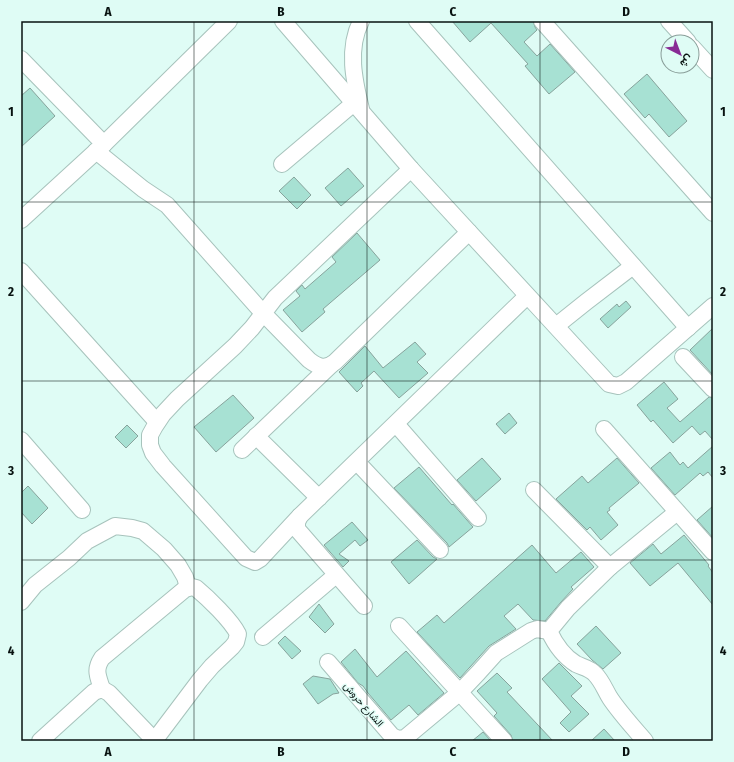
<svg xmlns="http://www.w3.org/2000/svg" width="734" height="762" viewBox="0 0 734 762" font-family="'Fira Sans Condensed',Vazirmatn,sans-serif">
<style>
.building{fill:#a7e1d3;stroke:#87a39c}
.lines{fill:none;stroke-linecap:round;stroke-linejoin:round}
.minor-casing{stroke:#a7c3bc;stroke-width:18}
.minor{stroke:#fff;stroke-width:16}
.grid{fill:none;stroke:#081210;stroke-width:1;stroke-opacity:0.55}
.labels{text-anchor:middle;stroke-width:3;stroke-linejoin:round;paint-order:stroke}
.street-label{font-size:10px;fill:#081210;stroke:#dffcf5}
.neatline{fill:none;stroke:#081210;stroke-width:1.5}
.grid-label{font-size:13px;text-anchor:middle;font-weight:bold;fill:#081210}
</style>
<rect width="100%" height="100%" fill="#dffcf5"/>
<g class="building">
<path d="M452,21H533L535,27L537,30L524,42L537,56L550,44L575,72L549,94L525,66L528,64L491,23L470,42Z"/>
<path d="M647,74L687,121L669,137L649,114L645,118L624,94Z"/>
<path d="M30,88L55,116L21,147V96Z"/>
<path d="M348,168L364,186L341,206L325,188Z"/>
<path d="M294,177L311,195L297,209L279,191Z"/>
<path d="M357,233L380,260L323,309L325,312L302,332L283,310L300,296L296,291L302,285L305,289L336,262L332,257Z"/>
<path d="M626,301L631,307L608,328L600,319L617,304L619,307Z"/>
<path d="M713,328V375L690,350Z"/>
<path d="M415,342L426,354L417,362L428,373L399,398L374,371L361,383L363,386L357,392L339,372L365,346L383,368Z"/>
<path d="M664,382L678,399L667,408L680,422L709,397L713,398V440L705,431L700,435L692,426L673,443L653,420L651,422L637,405Z"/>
<path d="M233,395L254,418L216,452L194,427Z"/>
<path d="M509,413L517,423L505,434L496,424Z"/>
<path d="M127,425L138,436L126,448L115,437Z"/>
<path d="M713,446V478L708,472L703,476L700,473L675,495L651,468L670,452L680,465L683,462L688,468Z"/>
<path d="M482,458L501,479L476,501L457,480Z"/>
<path d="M617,458L639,483L609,508L610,510L607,512L618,525L601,540L590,527L587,530L556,499L582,476L588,483Z"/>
<path d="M419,467L452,505L453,504L473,527L449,547L447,543L394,488Z"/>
<path d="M28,486L48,508L32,524L21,512V493Z"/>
<path d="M713,506V538L697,520Z"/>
<path d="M352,522L368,540L360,546L355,540L339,554L349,561L343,567L324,545Z"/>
<path d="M684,535L709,565L708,566L713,573V605L678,563L650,586L630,563L653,544L661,554Z"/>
<path d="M417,540L433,557L437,559L409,584L391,562Z"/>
<path d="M532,545L556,573L581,552L594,567L571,587L573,589L561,602L545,621L533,620L518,604L504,616L516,629L489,646L460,678L417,632L437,615L444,623Z"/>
<path d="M319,604L334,624L325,633L309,617Z"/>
<path d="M596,626L621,653L603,669L592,660L577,644Z"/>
<path d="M285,636L301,651L292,659L278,643Z"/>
<path d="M355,649L377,677L406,651L444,693L418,715L409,705L391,720L368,693L363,686L358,683L341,662Z"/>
<path d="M559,663L582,686L571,696L589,714L569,732L560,723L571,712L542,679Z"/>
<path d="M497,673L512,688L507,692L553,741H513L511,735L494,716L497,713L477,691Z"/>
<path d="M313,676L330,679L339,693L333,694L318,704L303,684Z"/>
<path d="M604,729L615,741H591Z"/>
<path d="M483,732L491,741H472Z"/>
</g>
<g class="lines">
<defs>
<g id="minor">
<path d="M283,21L411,169L609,384L618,386L626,382L713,306"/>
<path d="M361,21C347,49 354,80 361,109"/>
<path d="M417,21L688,328"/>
<path d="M542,21L713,213"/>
<path d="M669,21L688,42"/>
<path d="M692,47L713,70"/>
<path d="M21,59L104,144L21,220"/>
<path d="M104,144L229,21"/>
<path d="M96,151L143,189L167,205L263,313L309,360C318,367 325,370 335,362L469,232"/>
<path d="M282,164L354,103"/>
<path d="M21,271L157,422"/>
<path d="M556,326L586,302L633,266"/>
<path d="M683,357L713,389"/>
<path d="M396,424L478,518"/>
<path d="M604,429L713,552"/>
<path d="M256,436L319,498"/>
<path d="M21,440L82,510"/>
<path d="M242,450L331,365"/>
<path d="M357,462L440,550"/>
<path d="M534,490L610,567"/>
<path d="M300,516L260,559L255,562L246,558L163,466L153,453L150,445V435L155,426L163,414L177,399L235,346L252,328L275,298L411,169"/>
<path d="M21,602L35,585L69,558L87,541L115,526L132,528L143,531L164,549L178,565L185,577L188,587"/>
<path d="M364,606L297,529V522L300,516L527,296"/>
<path d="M399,626L504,741"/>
<path d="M263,637L336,575"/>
<path d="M328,662L392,736L398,739L405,738L459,693L478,673L496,653L531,631L537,629L549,631"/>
<path d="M102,689C98,676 94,670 102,658L185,589L192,587L196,588C208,598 231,620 238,634L236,642L232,647L212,666L200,680L154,741"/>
<path d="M40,741L94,692L102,689L109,693L155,741"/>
<path d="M645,741C633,727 620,713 610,698C605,690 602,681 595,674C590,668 582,667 576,664C563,656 555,644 549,631L568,608L610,567L677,512"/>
</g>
</defs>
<use href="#minor" class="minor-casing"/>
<use href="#minor" class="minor"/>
</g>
<path class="grid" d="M194,21V741M367,21V741M540,21V741M21,202H713M21,381H713M21,560H713"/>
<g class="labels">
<g class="street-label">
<text transform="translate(364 704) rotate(49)" y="4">الشارع حروش</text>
</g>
</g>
<rect width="734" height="762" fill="none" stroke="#dffcf5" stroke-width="44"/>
<g transform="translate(680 54) rotate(138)"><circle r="19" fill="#dffcf5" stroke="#899e99"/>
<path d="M0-3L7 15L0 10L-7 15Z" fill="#882b95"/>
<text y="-6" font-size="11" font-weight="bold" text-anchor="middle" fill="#081210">ش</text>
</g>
<rect x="22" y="22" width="690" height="718" class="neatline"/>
<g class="grid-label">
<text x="108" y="16">A</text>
<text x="281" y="16">B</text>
<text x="453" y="16">C</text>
<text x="626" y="16">D</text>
<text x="11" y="116">1</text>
<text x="723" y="116">1</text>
<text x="11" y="296">2</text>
<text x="723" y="296">2</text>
<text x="11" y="475">3</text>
<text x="723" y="475">3</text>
<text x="11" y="655">4</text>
<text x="723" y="655">4</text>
<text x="108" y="756">A</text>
<text x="281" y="756">B</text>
<text x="453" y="756">C</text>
<text x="626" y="756">D</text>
</g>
</svg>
